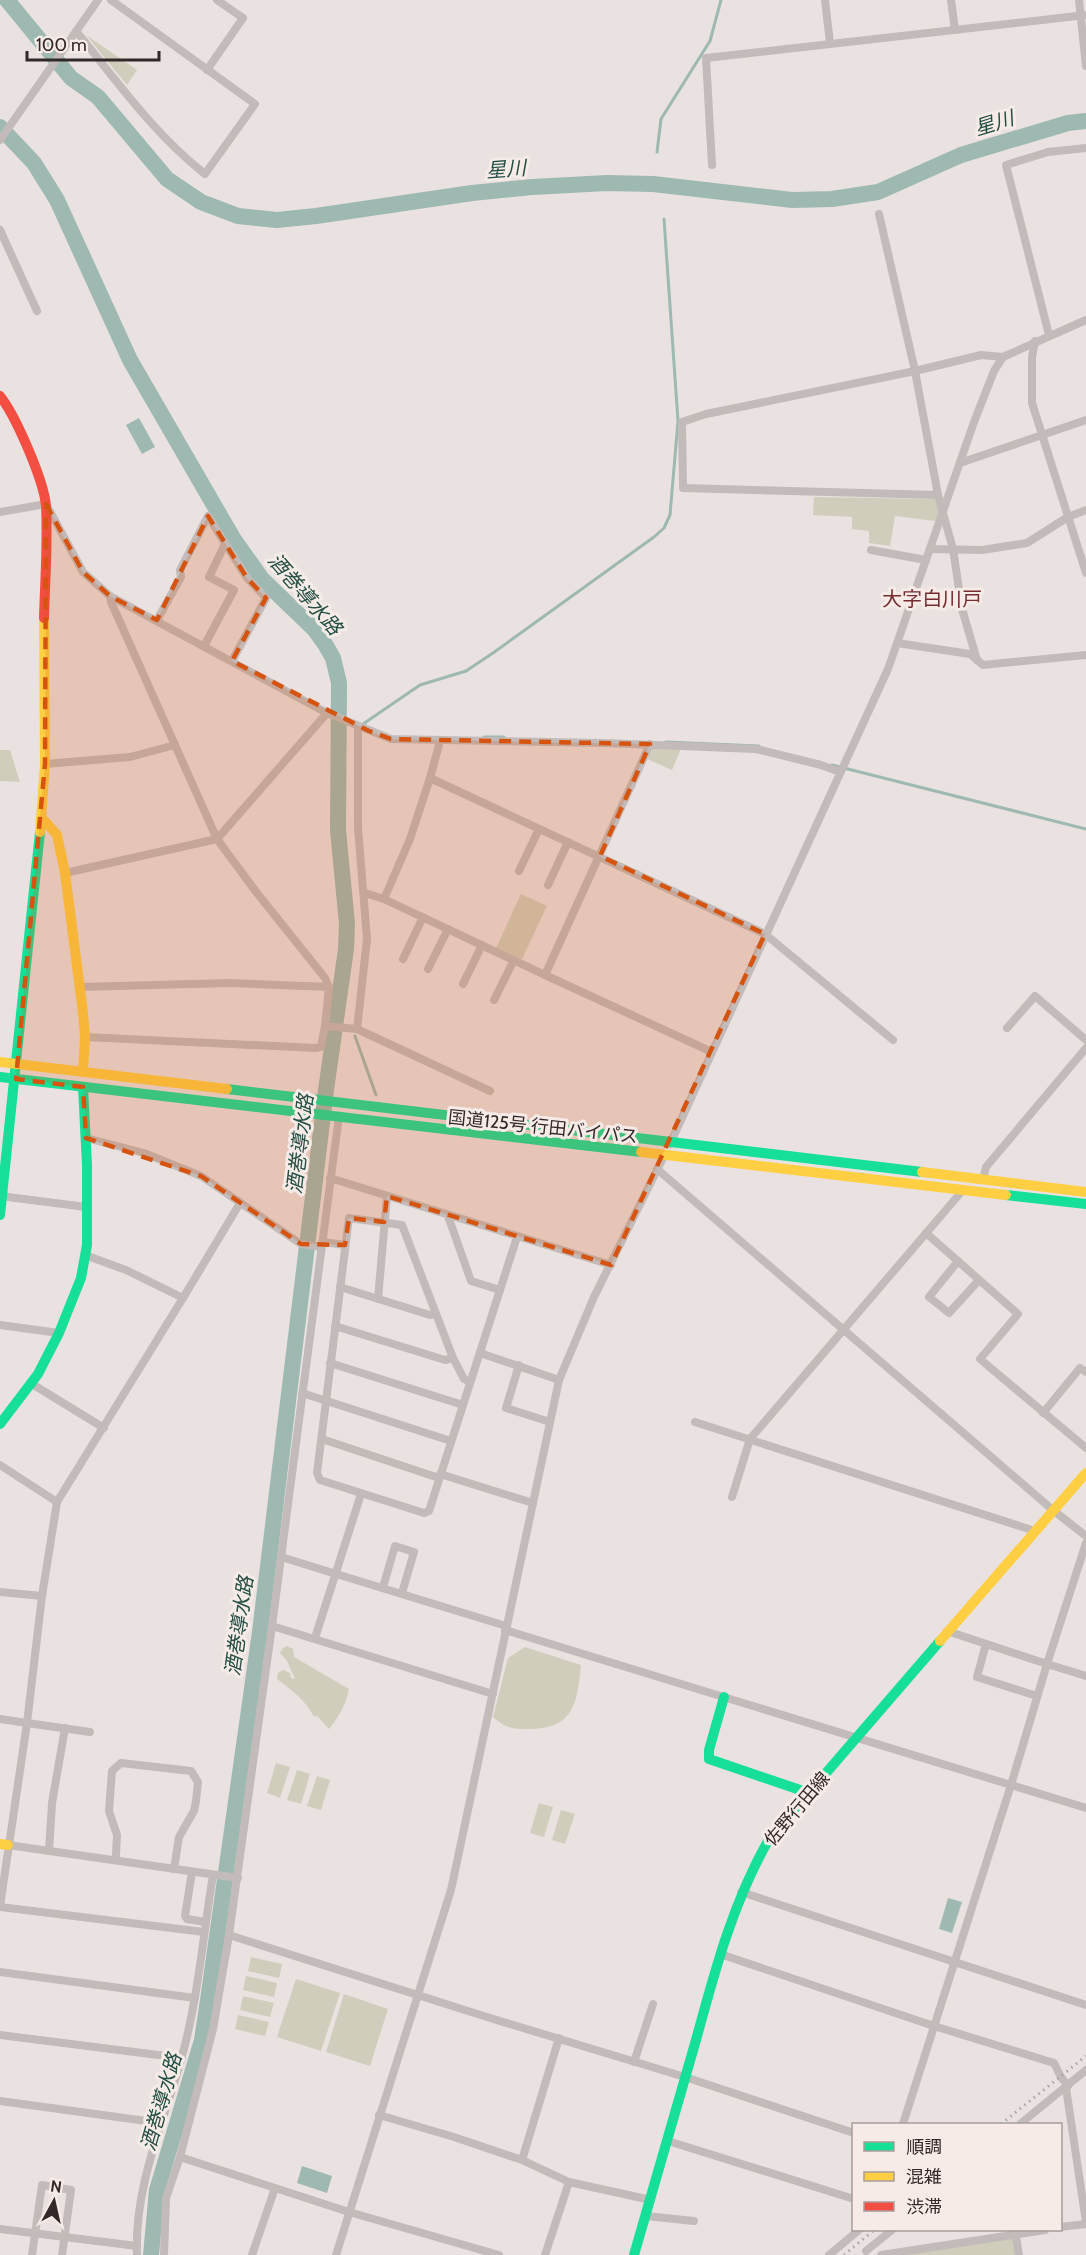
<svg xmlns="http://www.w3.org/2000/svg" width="1086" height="2255" viewBox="0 0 1086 2255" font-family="Cabin,'Noto Sans JP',sans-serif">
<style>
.green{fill:#d0cdbc}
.water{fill:#9eb9b1}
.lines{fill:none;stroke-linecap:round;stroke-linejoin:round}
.stream{stroke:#9eb9b1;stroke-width:3}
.river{stroke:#9eb9b1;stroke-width:16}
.street{stroke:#c2bbb9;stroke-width:8}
.fast{stroke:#16e098;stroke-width:10}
.slow{stroke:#ffcf43;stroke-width:10}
.jam{stroke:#f24e42;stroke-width:10}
.rail{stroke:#aaa4a3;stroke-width:3;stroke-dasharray:1.5 4.5;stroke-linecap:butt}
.marked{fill:#d6540f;fill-opacity:0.2;stroke:#d6540f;stroke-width:4.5;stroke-dasharray:12 8;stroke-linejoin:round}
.labels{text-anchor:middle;stroke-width:6;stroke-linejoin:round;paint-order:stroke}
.street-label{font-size:18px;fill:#332828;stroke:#f6ebe7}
.water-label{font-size:20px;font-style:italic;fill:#234f45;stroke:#f6ebe7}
.neighbourhood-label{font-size:20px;fill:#772c30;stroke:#f6ebe7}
</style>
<rect width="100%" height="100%" fill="#eae2e0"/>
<g class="green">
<path d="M86,35L137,70L127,85Z"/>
<path d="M814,497L935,499L940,513L935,521L895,516L890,546L869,543V531L852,529V517L813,515Z"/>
<path d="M653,747L679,748L680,751L672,770L647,759Z"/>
<path d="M0,750H10L20,782L0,781Z"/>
<path d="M521,894L547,906L522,959L496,948Z"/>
<path d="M287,1646L293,1649L294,1657L349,1689C346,1704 339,1717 329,1729L317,1716L314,1717C306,1700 291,1690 277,1679L278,1673L283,1670L290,1673L291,1678L295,1679L287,1661L280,1653L283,1648Z"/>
<path d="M525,1647L581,1665C577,1702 575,1728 531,1729C514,1729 506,1729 493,1717L508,1658Z"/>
<path d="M276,1763L290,1767L280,1798L267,1793Z"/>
<path d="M297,1770L310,1774L301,1804L287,1800Z"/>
<path d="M317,1776L330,1780L321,1810L307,1806Z"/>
<path d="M539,1803L553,1807L544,1837L530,1833Z"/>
<path d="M561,1810L575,1814L565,1844L552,1840Z"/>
<path d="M251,1957L282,1964L279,1978L248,1971Z"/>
<path d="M246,1976L277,1983L274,1997L243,1990Z"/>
<path d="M296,1979L340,1993L321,2051L277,2037Z"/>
<path d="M344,1994L388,2009L370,2066L326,2052Z"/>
<path d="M243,1996L274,2003L270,2017L240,2010Z"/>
<path d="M238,2015L269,2022L265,2036L235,2029Z"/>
<path d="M1013,2236L1016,2255H900Z"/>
</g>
<g class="water">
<path d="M139,418L155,447L142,454L126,425Z"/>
<path d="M948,1898L962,1902L952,1933L939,1929Z"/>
<path d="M302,2166L332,2176L327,2193L297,2183Z"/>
</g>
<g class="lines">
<g class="stream">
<path d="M657,152L661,119L710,41L721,0"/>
<path d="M365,725L363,724L420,685L466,671L493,653L654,537L664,528L670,515L678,421L664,219"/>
<path d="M484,737H504"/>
<path d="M666,742L759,746"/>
<path d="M832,765L1086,829"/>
<path d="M355,1036L376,1095"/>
</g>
<g class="river">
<path d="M7,0L71,78L98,97L167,179L201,202L238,216L277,220L316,216L472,193L532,187L607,183L653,184L792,200L832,199L878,192L961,155L1068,123L1086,121"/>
<path d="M0,127L34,163L57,200L130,360L233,538L262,579L314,629L325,644L333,658L339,683L338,830L347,924L346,949L326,1090L260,1632L208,2000L202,2040L157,2190L151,2255"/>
</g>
<g class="street">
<path d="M825,0L830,43"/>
<path d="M951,0L955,30"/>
<path d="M1079,0L1086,66"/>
<path d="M76,31C117,81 154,134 205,174L255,104L111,0"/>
<path d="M207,70L243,18L217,0"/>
<path d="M0,140L98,0"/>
<path d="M712,165L706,58L1086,15"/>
<path d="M879,214L915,371L706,414L682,422L683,488L938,495L953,549L962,609L977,660"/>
<path d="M0,230L37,311"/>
<path d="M1049,335L1006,165L1048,152L1086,148"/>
<path d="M1035,341L1032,357V403L1086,573"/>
<path d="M960,463L1086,420"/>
<path d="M938,495L915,371L981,355L1003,357"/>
<path d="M0,512L46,504L83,572L110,596L327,713L391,739L604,743L756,749L821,765L840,772"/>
<path d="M930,549L982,550L1027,543L1068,517L1086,510"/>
<path d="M871,550L926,560"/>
<path d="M110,596L111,602L217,839L257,893L325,978L329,987"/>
<path d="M157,620L181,577L180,570L208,516L247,578L266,598L232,661"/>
<path d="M897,643L970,654L983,665L1086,655"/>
<path d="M204,646L234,590L209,577L225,544"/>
<path d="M358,726V828L367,939L357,1029L490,1091"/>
<path d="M440,741L430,778L765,934L893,1040"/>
<path d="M650,744L545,975L712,1052"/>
<path d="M45,764L130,757L175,745"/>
<path d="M519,871L539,829"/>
<path d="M65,873L217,839L327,713"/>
<path d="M548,885L568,842"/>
<path d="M365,893L384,899L545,975"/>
<path d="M384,899L410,839L430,778"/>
<path d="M403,959L423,917"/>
<path d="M428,969L448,929"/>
<path d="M463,984L482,945"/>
<path d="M80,987L229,983L329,987L325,1026L357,1029"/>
<path d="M494,1000L514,960"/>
<path d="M1007,1028L1035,996L1086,1040"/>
<path d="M85,1037L315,1048L321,1047L325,1026"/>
<path d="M339,1116L272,1626L493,1694"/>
<path d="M86,1138L144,1153L201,1176L301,1244L322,1247"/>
<path d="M670,1144L888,669L974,422L994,371L1003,357L1086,320"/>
<path d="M657,1169L1054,1511L1086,1536"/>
<path d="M330,1178L611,1265"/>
<path d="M983,1180L986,1167L1086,1048"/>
<path d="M0,1196L86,1207"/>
<path d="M448,1216L471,1281L500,1290"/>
<path d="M926,1233L1018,1314L980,1359L1086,1448"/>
<path d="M323,1242L345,1245"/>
<path d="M85,1255L126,1270L183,1298L240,1203"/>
<path d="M958,1261L929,1297L949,1313L979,1280"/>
<path d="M340,1287L430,1315L436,1314"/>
<path d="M378,1299L387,1196"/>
<path d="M0,1325L59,1333"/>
<path d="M335,1326L445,1360L453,1358"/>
<path d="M480,1353L559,1380"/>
<path d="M330,1363L463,1405"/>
<path d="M519,1365L506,1408L550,1422"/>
<path d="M470,1382L464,1379L453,1358L402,1225L349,1218L317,1473L320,1480L424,1513L429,1511L517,1237"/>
<path d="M32,1384L104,1428"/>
<path d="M302,1393L451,1441"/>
<path d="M1043,1413L1080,1368L1086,1372"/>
<path d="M695,1422L1035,1531"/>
<path d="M322,1439L439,1478"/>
<path d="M0,1465L57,1502"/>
<path d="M440,1474L533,1503"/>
<path d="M732,1497L750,1439L963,1190"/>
<path d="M1086,1543L1047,1664L1086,1676"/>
<path d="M281,1557L506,1626"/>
<path d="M383,1587L395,1546L414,1552L402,1593"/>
<path d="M0,1592L42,1596L27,1723L90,1732"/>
<path d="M42,1596L57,1502L183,1298"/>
<path d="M272,1626L229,1935L490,2018L685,2077L854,2133"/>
<path d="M505,1630L1086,1808"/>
<path d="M315,1638L361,1494"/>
<path d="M986,1644L977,1677L1037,1696"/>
<path d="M0,1719L27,1723L0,1906"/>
<path d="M8,1845L238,1878"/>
<path d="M49,1851L52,1803L65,1728"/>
<path d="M116,1855L117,1835L109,1811L112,1771L121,1763L191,1771L198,1782L196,1801L194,1811L179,1837L174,1869"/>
<path d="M192,1872L185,1916L187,1919L205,1922"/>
<path d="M741,1892L1086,2005"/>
<path d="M0,1907L204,1932"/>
<path d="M720,1954L934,2026L1054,2063L1061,2077L1068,2086"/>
<path d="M0,1972L195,1998"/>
<path d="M0,2035L182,2058"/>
<path d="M634,2062L653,2004"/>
<path d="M1066,2088L1086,2222"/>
<path d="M0,2101L161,2123"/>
<path d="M379,2115L454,2137L522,2160L569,2182L651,2200"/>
<path d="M903,2124L1011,1785L1047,1664L947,1631"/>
<path d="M1020,2124L1086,2070"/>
<path d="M668,2141L854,2199"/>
<path d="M180,2157L349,2212L499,2255"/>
<path d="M522,2160L559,2038"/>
<path d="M646,2216L694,2221"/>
<path d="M1060,2227L1086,2224"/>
<path d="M0,2229L137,2246"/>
<path d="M1015,2231L1019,2255"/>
<path d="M866,2251L892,2230"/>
<path d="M32,2255L42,2185L71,2190L62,2255"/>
<path d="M137,2255C134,2187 163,2124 181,2060C198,2000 203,1936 213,1875"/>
<path d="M164,2255L166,2198L180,2157L213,2029L229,1935"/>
<path d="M252,2255L275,2188"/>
<path d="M336,2255L451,1890L559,1380L594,1297L665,1154"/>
<path d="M545,2255L569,2182"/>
<path d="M829,2255L859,2230"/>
<path d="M881,2255L1045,2230"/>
</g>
<g class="fast">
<path d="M0,1077L641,1152"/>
<path d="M227,1089L922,1172"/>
<path d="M1006,1195L1086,1204"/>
<path d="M0,1215L40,832"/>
<path d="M0,1424L38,1374L59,1333L81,1278L87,1245V1165L83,1087"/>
<path d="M724,1697L709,1750V1759L809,1793"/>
<path d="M634,2255C655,2184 675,2112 696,2040C715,1970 733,1902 769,1839L940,1641"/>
</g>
<g class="slow">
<path d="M42,818L57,835L65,873L83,1013L85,1037L83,1072"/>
<path d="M40,832L45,764L44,618"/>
<path d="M0,1062L227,1089"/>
<path d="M641,1152L1006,1195"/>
<path d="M922,1172L1086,1192"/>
<path d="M940,1641L1086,1473"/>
<path d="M0,1844L8,1845"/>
</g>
<path class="jam" d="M0,396C16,416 44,481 46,506C48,543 45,581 44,618"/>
<g class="rail">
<path d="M1001,2124L1086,2056"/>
<path d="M844,2255L874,2230"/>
</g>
</g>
<path class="marked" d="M46,504L83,572L110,596L157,620L208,516L247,578L266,598L232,661L369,731L391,739L650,744L600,856L765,934L611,1265L387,1196L384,1222L349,1218L345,1245L301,1244L201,1176L86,1138L83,1087L16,1079L45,764Z"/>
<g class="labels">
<g class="street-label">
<text transform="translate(543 1127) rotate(6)" y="6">国道125号 行田バイパス</text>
<text transform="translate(797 1809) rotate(-50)" y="6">佐野行田線</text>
</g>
<g class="water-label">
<text transform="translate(994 123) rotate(-17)" y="7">星川</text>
<text transform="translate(506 169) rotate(-4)" y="7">星川</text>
<text transform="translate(305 594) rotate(49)" y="7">酒巻導水路</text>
<text transform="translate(300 1144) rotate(-83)" y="7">酒巻導水路</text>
<text transform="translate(239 1626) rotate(-82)" y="7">酒巻導水路</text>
<text transform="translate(161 2102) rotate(-74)" y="7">酒巻導水路</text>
</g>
<g class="neighbourhood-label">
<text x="932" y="606">大字白川戸</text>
</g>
</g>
<rect x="852" y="2123" width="210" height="108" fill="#f6ebe7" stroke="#a89d9b" stroke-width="1.5"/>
<rect x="864" y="2142" width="30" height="9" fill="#16e098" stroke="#a89d9b" stroke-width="1.5"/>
<text x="906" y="2153" font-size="18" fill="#332828">順調</text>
<rect x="864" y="2172" width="30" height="9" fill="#ffcf43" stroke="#a89d9b" stroke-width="1.5"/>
<text x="906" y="2183" font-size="18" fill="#332828">混雑</text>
<rect x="864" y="2202" width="30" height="9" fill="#f24e42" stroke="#a89d9b" stroke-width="1.5"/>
<text x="906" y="2213" font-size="18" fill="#332828">渋滞</text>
<g transform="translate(54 2201) rotate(8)" stroke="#f6ebe7" stroke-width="4.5" paint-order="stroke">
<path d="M0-4.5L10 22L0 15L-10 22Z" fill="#332828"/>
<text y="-9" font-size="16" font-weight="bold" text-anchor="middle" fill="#332828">N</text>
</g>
<path d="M27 51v9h132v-9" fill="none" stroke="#332828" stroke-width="3"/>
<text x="36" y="51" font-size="18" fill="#332828" stroke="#f6ebe7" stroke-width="4.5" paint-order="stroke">100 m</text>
</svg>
